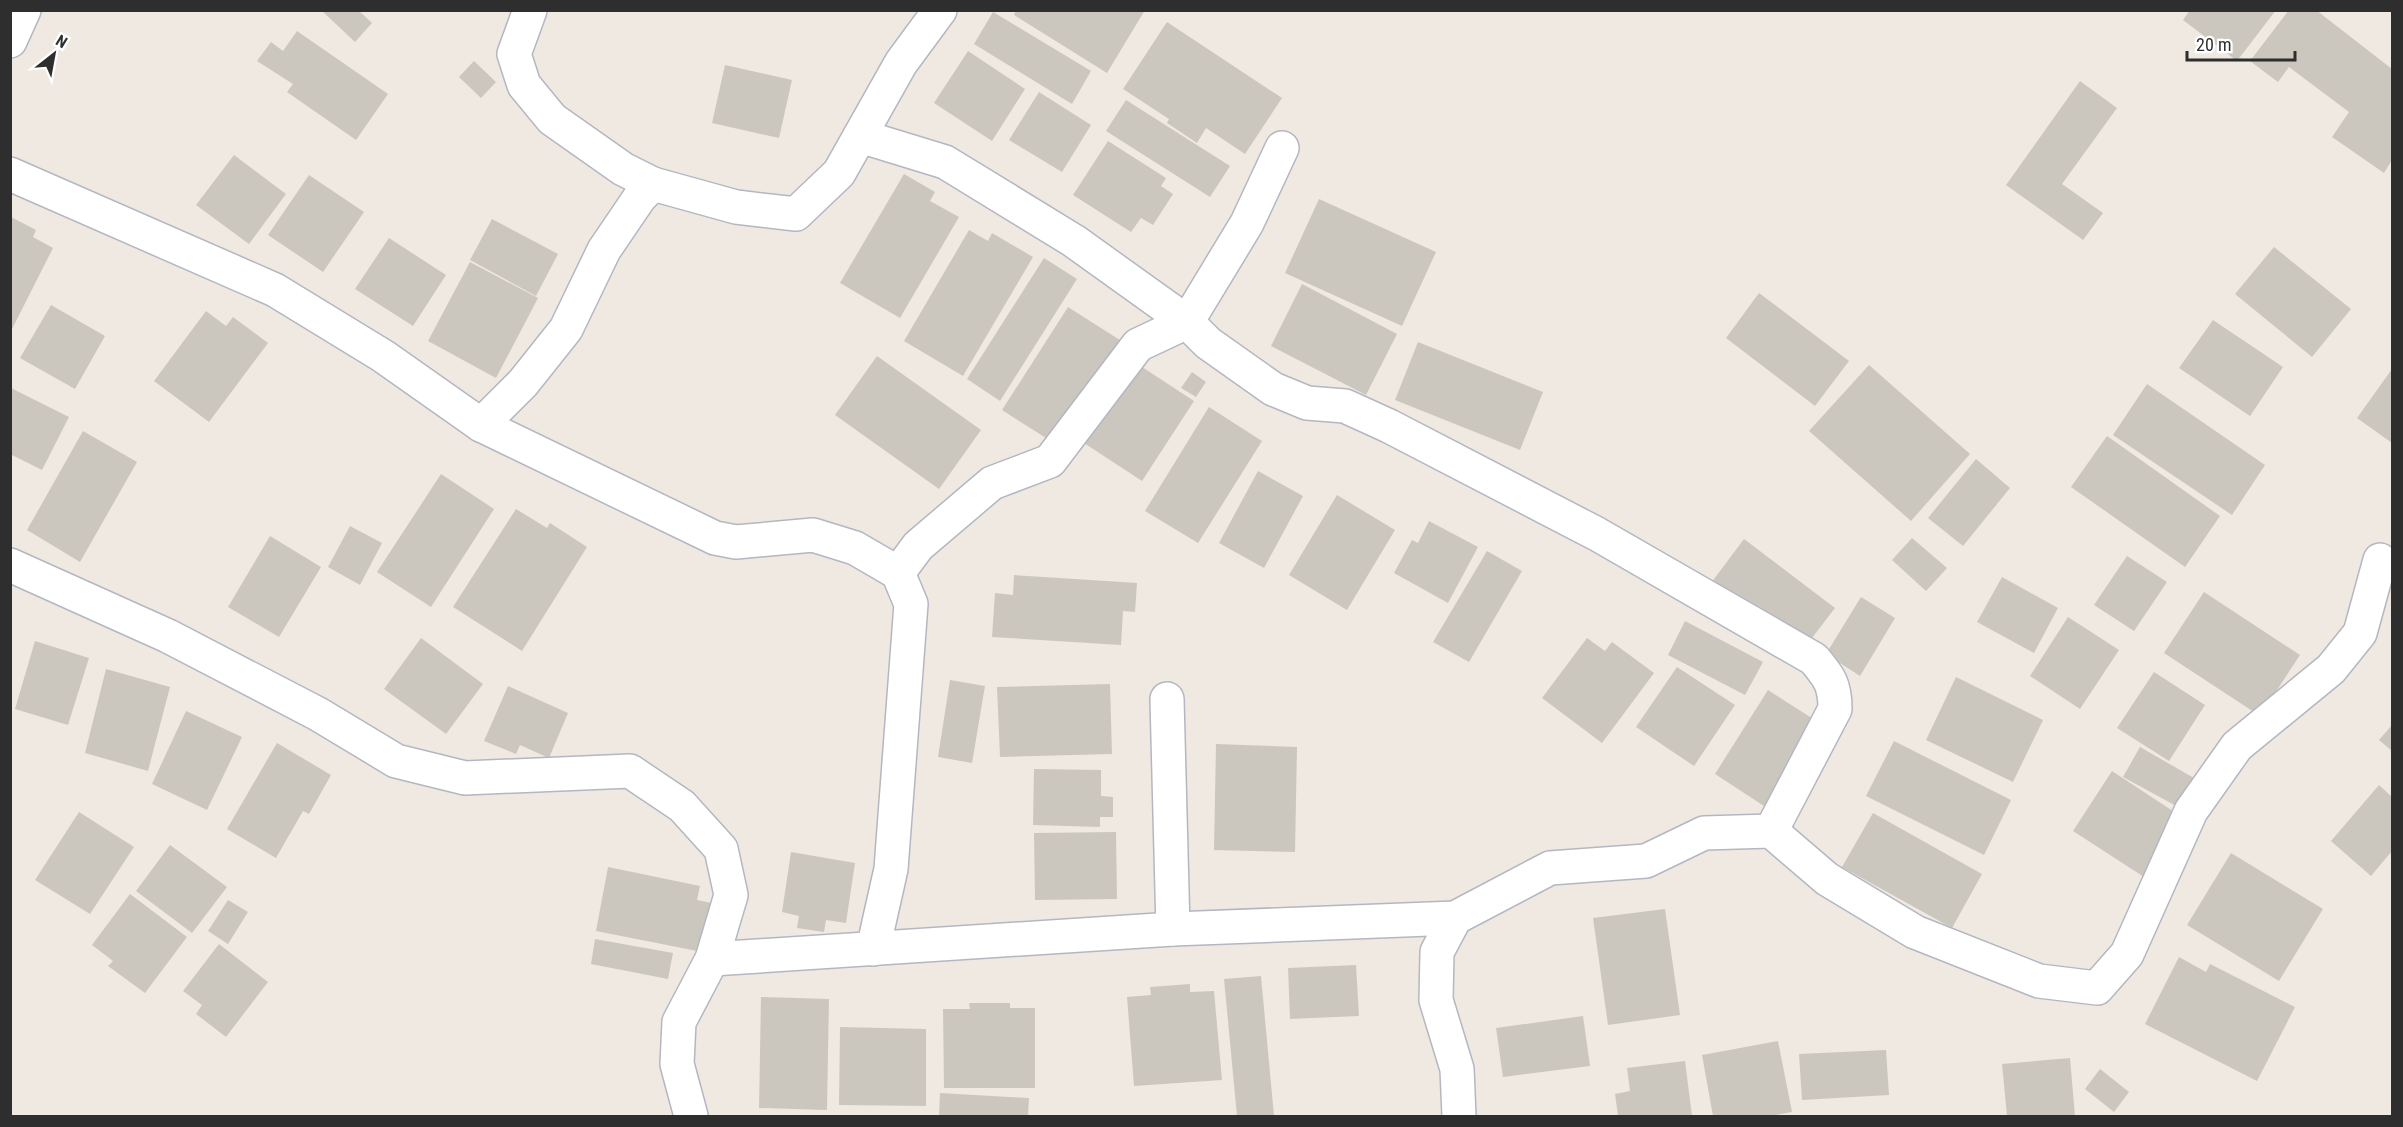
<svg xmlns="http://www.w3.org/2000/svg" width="2403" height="1127" viewBox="0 0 2403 1127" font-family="'Roboto Condensed',sans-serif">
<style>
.building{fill:#cbc7bf}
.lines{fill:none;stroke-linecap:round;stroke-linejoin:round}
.street-casing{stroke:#b4b7c1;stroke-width:36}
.street{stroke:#fff;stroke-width:33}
</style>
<rect width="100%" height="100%" fill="#efe9e1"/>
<g class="building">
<path d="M321,10H358L372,23L355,42Z"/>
<path d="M1016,10H1145L1107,73L1014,15Z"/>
<path d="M2190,10H2276L2237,61L2183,20Z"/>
<path d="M2289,10H2316L2392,69V160L2384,173L2332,137L2349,112L2289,67L2278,82L2250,61Z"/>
<path d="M993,12L1091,71L1072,104L974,44Z"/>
<path d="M1167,22L1282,98L1245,154L1206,128L1197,143L1167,123L1169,119L1123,89Z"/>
<path d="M297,31L388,94L356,140L287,92L293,84L257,61L271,42L283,51Z"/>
<path d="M968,51L1025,89L992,141L934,103Z"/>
<path d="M474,61L496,82L481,98L459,77Z"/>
<path d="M725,65L792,80L779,138L712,123Z"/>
<path d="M2080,81L2117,108L2062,184L2103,213L2083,240L2006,185Z"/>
<path d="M1039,92L1091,125L1062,172L1009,140Z"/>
<path d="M1126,100L1230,166L1210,197L1106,131Z"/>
<path d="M1108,141L1166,178L1161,186L1173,194L1153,225L1141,218L1131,232L1073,195Z"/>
<path d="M234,155L286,194L249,244L196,205Z"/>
<path d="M904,174L935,192L930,201L959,217L900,318L840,283Z"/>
<path d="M309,175L364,212L323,272L268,235Z"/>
<path d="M1319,199L1436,252L1402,326L1285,273Z"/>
<path d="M11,217L36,230L33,237L53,248L10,333Z"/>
<path d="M492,219L558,254L536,296L470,260Z"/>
<path d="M969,230L988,241L992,233L1033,257L963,376L904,341Z"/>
<path d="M389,238L446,275L413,326L355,289Z"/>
<path d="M2274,247L2351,309L2312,357L2235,294Z"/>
<path d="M1044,258L1077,279L1000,401L967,379Z"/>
<path d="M470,262L538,298L496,378L428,341Z"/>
<path d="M1302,284L1397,334L1366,395L1271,346Z"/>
<path d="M1759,293L1849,361L1815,406L1726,338Z"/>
<path d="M51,305L105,336L75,389L20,358Z"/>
<path d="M1068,307L1123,342L1057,445L1002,410Z"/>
<path d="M206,311L226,326L233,317L268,343L209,422L154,381Z"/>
<path d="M2213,320L2283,367L2250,416L2179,368Z"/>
<path d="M1418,342L1543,392L1520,450L1395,400Z"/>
<path d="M877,356L981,430L939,489L835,415Z"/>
<path d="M1136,363L1194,401L1142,481L1084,443Z"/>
<path d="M1869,365L1970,454L1911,521L1809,431Z"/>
<path d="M2392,369V443L2357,418Z"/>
<path d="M1192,372L1206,382L1196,397L1181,388Z"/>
<path d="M2147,384L2265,465L2232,515L2113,435Z"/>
<path d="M11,388L69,417L42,470L10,454Z"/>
<path d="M1209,407L1262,441L1198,543L1145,511Z"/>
<path d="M83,431L137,462L80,562L27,530Z"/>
<path d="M2107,436L2220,516L2185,567L2071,487Z"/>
<path d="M1976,459L2010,488L1963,546L1928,518Z"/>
<path d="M1258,471L1303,496L1264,568L1219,543Z"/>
<path d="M441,474L494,509L431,607L377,572Z"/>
<path d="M1337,495L1395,530L1347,610L1289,575Z"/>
<path d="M516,509L547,528L550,523L587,547L522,651L453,607Z"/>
<path d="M1429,521L1478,547L1448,603L1394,573L1412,540L1418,543Z"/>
<path d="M350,526L382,543L360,585L328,567Z"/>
<path d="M270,536L321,567L279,637L228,607Z"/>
<path d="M1912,538L1947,568L1926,591L1892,560Z"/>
<path d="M1744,539L1835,608L1802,651L1711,583Z"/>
<path d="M1487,551L1522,571L1469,662L1433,642Z"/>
<path d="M2127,556L2167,582L2134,631L2094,605Z"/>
<path d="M1014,575L1137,583L1135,612L1123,611L1121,645L992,637L995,593L1013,595Z"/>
<path d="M2002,577L2058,608L2034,653L1977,622Z"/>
<path d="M2204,592L2300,655L2260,716L2164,653Z"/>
<path d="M1861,597L1895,618L1860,676L1826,654Z"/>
<path d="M2068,617L2119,650L2080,709L2030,676Z"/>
<path d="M1685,621L1763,662L1745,695L1668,655Z"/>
<path d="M421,638L483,684L446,734L384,689Z"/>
<path d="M1587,638L1605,651L1612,642L1654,673L1602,743L1542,698Z"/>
<path d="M35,641L89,658L68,725L15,709Z"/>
<path d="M1677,667L1735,705L1694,766L1636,727Z"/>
<path d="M106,669L170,687L148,771L85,753Z"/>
<path d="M2154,672L2205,705L2169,761L2117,728Z"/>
<path d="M1956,677L2043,720L2013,782L1926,740Z"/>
<path d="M950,680L985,686L972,763L938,757Z"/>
<path d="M1110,684L1112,754L1000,757L997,687Z"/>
<path d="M508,686L568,713L549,758L520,745L516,754L484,741Z"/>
<path d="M1768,690L1818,722L1764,806L1715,774Z"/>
<path d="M186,711L242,737L207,810L152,784Z"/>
<path d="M2392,725V751L2379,740Z"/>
<path d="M1894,741L2011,800L1984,855L1866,796Z"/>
<path d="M277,743L331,775L309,814L303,811L276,858L227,829Z"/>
<path d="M1216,744L1297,747L1295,852L1214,850Z"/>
<path d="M2140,747L2194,778L2178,807L2123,777Z"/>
<path d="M1034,769L1101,770V796L1113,797V817H1100V827L1033,825Z"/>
<path d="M2112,771L2182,817L2144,877L2073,831Z"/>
<path d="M2379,785L2392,797V851L2371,876L2331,841Z"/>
<path d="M79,812L134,847L90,914L35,880Z"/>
<path d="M1873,813L1982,874L1952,928L1842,867Z"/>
<path d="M1116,832L1117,899L1035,900L1034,833Z"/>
<path d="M170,845L227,887L192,933L136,891Z"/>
<path d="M791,852L855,863L846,923L826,920L824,932L797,928L799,916L782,912Z"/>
<path d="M2231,853L2323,909L2279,981L2187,925Z"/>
<path d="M608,867L700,886L697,900L712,903L702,952L596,931Z"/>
<path d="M130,894L187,937L145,993L108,966L113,961L92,945Z"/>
<path d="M228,900L248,912L228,944L208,931Z"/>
<path d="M1665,909L1680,1015L1608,1025L1593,918Z"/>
<path d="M595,939L673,953L668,979L591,964Z"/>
<path d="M219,944L268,982L226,1037L196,1014L202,1005L183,991Z"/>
<path d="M2179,957L2206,972L2210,964L2295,1007L2257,1081L2145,1024Z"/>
<path d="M1356,965L1359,1016L1290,1019L1288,968Z"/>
<path d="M1261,976L1274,1116H1237L1224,979Z"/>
<path d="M1190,984V992L1214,991L1222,1080L1134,1086L1127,997L1151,995L1150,987Z"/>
<path d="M761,997L829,999L827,1110L759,1108Z"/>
<path d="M969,1003H1010V1008H1035V1088H944L943,1009H970Z"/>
<path d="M1583,1016L1590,1066L1503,1077L1496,1028Z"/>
<path d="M840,1027L926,1029V1106L839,1105Z"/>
<path d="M1778,1041L1792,1112L1770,1116H1713L1702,1055Z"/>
<path d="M1886,1050L1889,1095L1802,1100L1799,1054Z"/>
<path d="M2070,1058L2075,1116H2007L2002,1064Z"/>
<path d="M1685,1061L1692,1116H1618L1615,1094L1630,1091L1627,1068Z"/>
<path d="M2100,1069L2129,1092L2114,1112L2085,1089Z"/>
<path d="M940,1093L1029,1098L1028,1116H939Z"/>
</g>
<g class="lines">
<defs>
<g id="street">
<path d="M530,10L514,54L524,85L552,119L623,169L653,184"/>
<path d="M10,41L24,10"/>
<path d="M860,136L945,162L1074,241L1187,322L1208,343L1273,389L1307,403L1345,406L1389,426L1597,534L1814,659C1829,677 1835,684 1835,709L1771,831"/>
<path d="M10,174L275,290L383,356L481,425L715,538L736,542L813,535L855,548L898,573L911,604L891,869L873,949"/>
<path d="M481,425L523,383L566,329L604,250L640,197L653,184L736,207L796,214L839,173L901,63L940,10"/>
<path d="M10,565L168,636L318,714L396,761L465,778L630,771L682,806L721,849L731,895L712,959L679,1022L677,1064L691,1116"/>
<path d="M898,573L918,546L992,483L1050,461L1138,345L1187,322L1247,223L1282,148"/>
<path d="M1167,699L1173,929"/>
<path d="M1455,918L1437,952L1436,1000L1457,1069L1459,1116"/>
<path d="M712,959L1173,929L1455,918L1550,868L1646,861L1704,833L1771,831L1827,879L1915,932L2039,981L2097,988L2127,954L2191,811L2237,746L2331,669L2360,633L2380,560"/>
</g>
</defs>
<use href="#street" class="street-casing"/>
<use href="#street" class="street"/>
</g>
<rect width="2403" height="1127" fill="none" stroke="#2e2e2e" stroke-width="24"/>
<g transform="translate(54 54) rotate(31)" stroke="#ffffff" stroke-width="4.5" paint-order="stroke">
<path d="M0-4.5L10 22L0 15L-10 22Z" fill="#2e2e2e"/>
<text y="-9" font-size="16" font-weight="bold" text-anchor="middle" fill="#2e2e2e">N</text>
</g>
<path d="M2187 51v9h108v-9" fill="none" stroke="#2e2e2e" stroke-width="3"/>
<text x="2196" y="51" font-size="18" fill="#2e2e2e" stroke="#ffffff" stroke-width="4.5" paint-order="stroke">20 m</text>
</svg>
